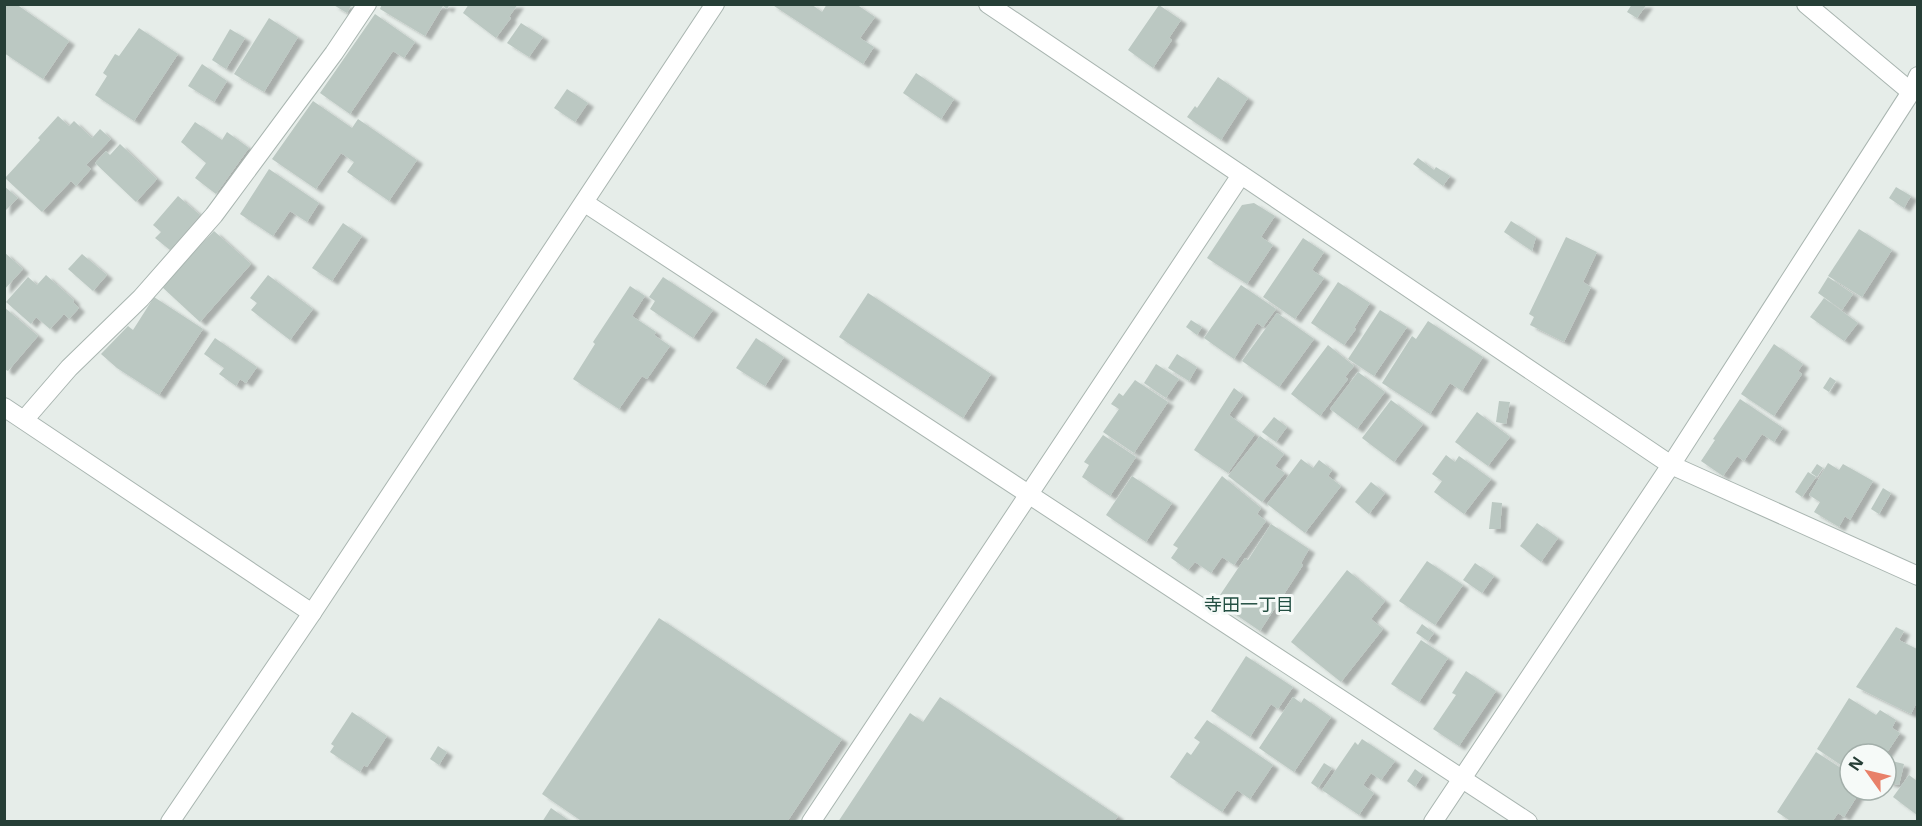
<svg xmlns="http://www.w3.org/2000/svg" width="1922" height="826" viewBox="0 0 1922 826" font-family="'Open Sans','Noto Sans JP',sans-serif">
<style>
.building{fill:#bbc8c2;filter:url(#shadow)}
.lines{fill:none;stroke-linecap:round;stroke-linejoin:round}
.minor-casing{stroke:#a9b5b0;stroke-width:20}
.minor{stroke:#fff;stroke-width:18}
.labels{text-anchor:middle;stroke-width:6;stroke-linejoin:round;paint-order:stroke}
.neighbourhood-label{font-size:18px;fill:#234f42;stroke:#f6faf8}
</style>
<defs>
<filter id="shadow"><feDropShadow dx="6" dy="4" stdDeviation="1.5" flood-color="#0004"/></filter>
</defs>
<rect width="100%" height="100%" fill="#e6ede9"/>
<g class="building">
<path d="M4,4H16L69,41L43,79L4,53Z"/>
<path d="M332,4H352L347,13Z"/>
<path d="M382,4H450L447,9L443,6L425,36L380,9Z"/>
<path d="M469,4H518L509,17L511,18L496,38L463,13Z"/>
<path d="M771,4H811L822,12L827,4H856L875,17L860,38L874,47L863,64Z"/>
<path d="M1632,4H1647L1637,18L1627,12Z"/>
<path d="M1159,5L1181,20L1169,38L1172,40L1153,68L1128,50Z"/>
<path d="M375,14L415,42L404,58L393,51L350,114L320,93Z"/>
<path d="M269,18L298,37L264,92L234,74Z"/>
<path d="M521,23L543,37L529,57L507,43Z"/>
<path d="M139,28L178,54L134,121L95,95L107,76L103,73L115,54L119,56Z"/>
<path d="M230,29L245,38L226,69L212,60Z"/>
<path d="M202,64L227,81L214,102L188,86Z"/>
<path d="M916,73L954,99L941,119L903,93Z"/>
<path d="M1218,77L1248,98L1221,140L1187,117L1195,106L1197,108Z"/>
<path d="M567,89L588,103L575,122L554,108Z"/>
<path d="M313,101L352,128L358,119L417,160L389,201L347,172L354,162L341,153L316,189L272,159Z"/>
<path d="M58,116L69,126L74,121L92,138L100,129L111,139L86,165L91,169L76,186L71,181L42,212L5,178L40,140L38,138Z"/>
<path d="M195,122L222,140L227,132L249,148L216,194L195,178L206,163L181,142Z"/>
<path d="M120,144L157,179L136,202L95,163L106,151L110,155Z"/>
<path d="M1418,158L1434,170L1436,167L1450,176L1443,186L1413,164Z"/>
<path d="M269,169L319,203L307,222L290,211L273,236L240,214Z"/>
<path d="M4,186L18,198L4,212Z"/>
<path d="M1896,187L1911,196L1904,208L1889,198Z"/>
<path d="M178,196L200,215L170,250L155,238L161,232L153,225Z"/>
<path d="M1254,203L1275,216L1261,237L1273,245L1247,284L1207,258L1242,205Z"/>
<path d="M1511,221L1536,237L1532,251L1504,232Z"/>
<path d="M343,223L362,236L332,281L312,268Z"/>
<path d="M1859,229L1892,250L1862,297L1828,276Z"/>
<path d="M214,231L251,264L200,322L161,286Z"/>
<path d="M1566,237L1597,252L1583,282L1591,287L1564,342L1530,325L1534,317L1529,314Z"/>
<path d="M1303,238L1324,252L1312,270L1324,278L1295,319L1263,297Z"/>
<path d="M4,252L23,269L4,290Z"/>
<path d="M82,254L107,275L93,291L68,269Z"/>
<path d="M46,275L74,300L73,302L79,308L69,319L64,314L50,329L36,317L31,324L6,302L28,277L37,285Z"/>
<path d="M268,275L313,309L290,340L251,310L257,303L250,298Z"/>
<path d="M663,277L713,310L693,338L650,309L655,301L649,297Z"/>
<path d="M1828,277L1853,294L1842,310L1818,293Z"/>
<path d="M1338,282L1370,303L1354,328L1356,329L1344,345L1311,323Z"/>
<path d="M1241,285L1276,309L1263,327L1257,323L1234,359L1204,338Z"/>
<path d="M630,286L645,296L632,316L656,332L654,335L670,346L647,379L642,376L619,409L573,379L595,344L593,342Z"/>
<path d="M868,293L991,374L963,418L839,337Z"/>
<path d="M154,297L203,329L159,395L117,368L101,354L128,326L133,330Z"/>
<path d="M1824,298L1858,323L1844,341L1810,317Z"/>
<path d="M4,307L38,336L8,371L4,369Z"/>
<path d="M1380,310L1407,327L1374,376L1348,359Z"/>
<path d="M1277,313L1314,339L1279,387L1242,361Z"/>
<path d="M1191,320L1202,327L1197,335L1186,327Z"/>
<path d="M1428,321L1483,357L1462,391L1450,383L1430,414L1382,383L1412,336L1416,339Z"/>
<path d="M215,338L257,367L246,383L240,379L236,386L219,374L224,368L204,354Z"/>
<path d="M756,338L784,357L765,386L736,368Z"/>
<path d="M1774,344L1803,364L1798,371L1802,374L1774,416L1741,394Z"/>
<path d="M1328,345L1354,366L1345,377L1348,379L1320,416L1291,394Z"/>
<path d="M1177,354L1197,367L1189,381L1168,368Z"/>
<path d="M1156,364L1179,379L1166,398L1144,383Z"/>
<path d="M1358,372L1385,392L1357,429L1330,409Z"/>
<path d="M1830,377L1836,381L1829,392L1823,388Z"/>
<path d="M1135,380L1168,402L1134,453L1103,432L1119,409L1111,404L1119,393L1123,396Z"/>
<path d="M1234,388L1243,395L1229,415L1255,434L1228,473L1194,450Z"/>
<path d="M1740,399L1783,428L1774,442L1762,434L1744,461L1737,456L1723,476L1701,461L1715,440L1713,439Z"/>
<path d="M1391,400L1423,424L1394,462L1362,438Z"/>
<path d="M1499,401L1510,402L1506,424L1496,422Z"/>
<path d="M1477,412L1510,437L1488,466L1455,442Z"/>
<path d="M1274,417L1287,427L1276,442L1262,432Z"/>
<path d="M1103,435L1136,457L1110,496L1082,477L1089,465L1084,462Z"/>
<path d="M1260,436L1284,454L1275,466L1285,473L1262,502L1228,476Z"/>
<path d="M1446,455L1455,462L1459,456L1491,479L1464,514L1434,492L1442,481L1432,474Z"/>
<path d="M1301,459L1313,468L1319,460L1332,470L1328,476L1341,486L1305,533L1267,504Z"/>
<path d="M1828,463L1839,470L1843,464L1873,481L1850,520L1845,516L1839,527L1814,512L1820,502L1809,495Z"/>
<path d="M1817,464L1823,468L1817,477L1811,473Z"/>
<path d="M1808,472L1816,477L1802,497L1795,492Z"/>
<path d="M1132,476L1172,503L1146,542L1106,515Z"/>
<path d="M1222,476L1261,508L1257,514L1266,521L1234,565L1222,557L1211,573L1195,562L1188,570L1171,558L1178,548L1173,545Z"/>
<path d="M1371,482L1385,493L1369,514L1355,502Z"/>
<path d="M1883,488L1891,493L1879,514L1871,509Z"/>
<path d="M1492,502L1502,503L1500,529H1489Z"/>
<path d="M1537,523L1558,538L1541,562L1520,546Z"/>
<path d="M1271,524L1309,549L1301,563L1303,565L1260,631L1216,601L1245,558L1248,560Z"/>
<path d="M1427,561L1463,585L1435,625L1399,601Z"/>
<path d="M1475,563L1494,576L1482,593L1463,580Z"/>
<path d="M1347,570L1385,601L1371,619L1383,629L1341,682L1291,642Z"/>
<path d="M659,618L842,739L787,822H583L542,794Z"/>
<path d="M1422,624L1434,633L1428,641L1416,633Z"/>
<path d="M1896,627L1904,631L1899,640L1917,649V702L1911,714L1856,687Z"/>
<path d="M1421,640L1448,658L1419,702L1391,684Z"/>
<path d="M1246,656L1293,687L1278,709L1271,704L1250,737L1211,711Z"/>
<path d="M1466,671L1496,691L1459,746L1433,729L1456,695L1452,693Z"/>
<path d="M940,697L1118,816L1114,822H838L910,713L923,722Z"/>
<path d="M1293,697L1301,703L1304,698L1331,717L1294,772L1259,748Z"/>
<path d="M1849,698L1876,715L1880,710L1896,720L1892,728L1900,733L1886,754H1850V771L1817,749Z"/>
<path d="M352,712L387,736L367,767L364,765L360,772L330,752L334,746L331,744Z"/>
<path d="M1207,720L1273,765L1250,799L1237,790L1222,812L1170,777L1187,752L1191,755L1200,742L1194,738Z"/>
<path d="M1362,739L1395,761L1381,780L1371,773L1363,785L1374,793L1359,815L1322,790L1355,742L1358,745Z"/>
<path d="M438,746L447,752L439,765L430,759Z"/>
<path d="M1816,752L1850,774V790H1861L1844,817L1838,813L1832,822H1792L1777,812Z"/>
<path d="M1892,761L1904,764L1899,785L1887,782Z"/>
<path d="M1324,763L1332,768L1318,788L1311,783Z"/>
<path d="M1415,769L1423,775L1415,787L1407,781Z"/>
<path d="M1909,775L1917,781V815L1893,797Z"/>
<path d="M551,808L571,822H542Z"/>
</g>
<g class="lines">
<defs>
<g id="minor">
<path d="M988,4L1671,465L1918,576"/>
<path d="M1806,4L1911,92"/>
<path d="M585,203L1528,822"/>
<path d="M4,407L312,613"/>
<path d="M24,420L69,368L141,298L214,215L334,53L367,4"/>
<path d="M170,822L312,613L715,4"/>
<path d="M811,822L1241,175"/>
<path d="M1433,822L1671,465L1911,92L1918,76"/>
</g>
</defs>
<use href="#minor" class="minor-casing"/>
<use href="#minor" class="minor"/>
</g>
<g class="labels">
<g class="neighbourhood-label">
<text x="1249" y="611">寺田一丁目</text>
</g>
</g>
<rect width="1922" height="826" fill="none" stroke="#263e36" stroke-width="12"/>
<g transform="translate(1868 772) rotate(304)"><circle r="28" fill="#f6faf8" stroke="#a3afaa" stroke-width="1.5"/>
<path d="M0-4.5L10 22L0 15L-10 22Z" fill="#e88069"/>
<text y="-9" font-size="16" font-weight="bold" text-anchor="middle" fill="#263e36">N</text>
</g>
</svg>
